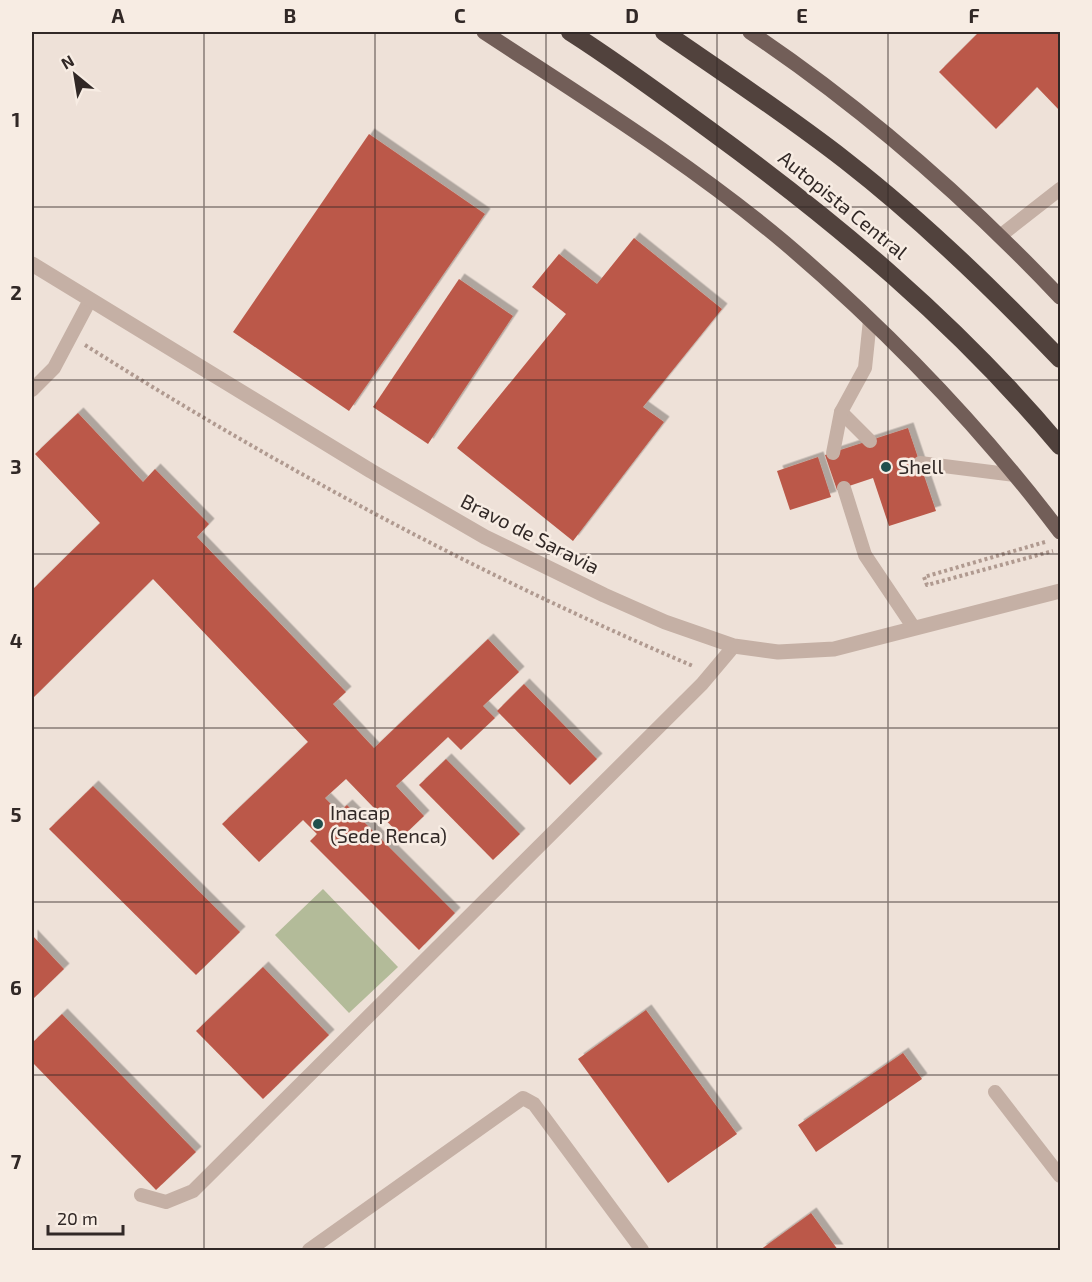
<svg xmlns="http://www.w3.org/2000/svg" width="1092" height="1282" viewBox="0 0 1092 1282" font-family="'Exo 2',sans-serif">
<style>
.green{fill:#b3bb99}
.building{fill:#bb5949;filter:url(#shadow)}
.lines{fill:none;stroke-linecap:round;stroke-linejoin:round}
.path{stroke:#b09a90;stroke-width:4;stroke-dasharray:3 3;stroke-linecap:butt}
.lane{stroke:#c5b0a5;stroke-width:14}
.street{stroke:#c5b0a5;stroke-width:15}
.primary{stroke:#725e58;stroke-width:15}
.highway{stroke:#51423d;stroke-width:18}
.grid{fill:none;stroke:#312826;stroke-width:1.5;stroke-opacity:0.55}
.poi-dot{fill:#1f4f4d;stroke:#f7ece3;stroke-width:2}
.labels{text-anchor:middle;stroke-width:5;stroke-linejoin:round;paint-order:stroke}
.street-label{font-size:20px;fill:#312826;stroke:#f7ece3}
.poi-label{font-size:20px;fill:#312826;stroke:#f7ece3;text-anchor:start}
.neatline{fill:none;stroke:#312826;stroke-width:2}
.grid-label{font-size:20px;text-anchor:middle;font-weight:bold;fill:#312826}
</style>
<defs>
<filter id="shadow"><feDropShadow dx="5.5" dy="-5.5" stdDeviation="0" flood-color="#0004"/></filter>
</defs>
<rect width="100%" height="100%" fill="#eee1d8"/>
<path class="green" d="M323,889L398,967L349,1013L275,935Z"/>
<g class="building">
<path d="M979,32H1060V111L1037,87L996,129L939,72Z"/>
<path d="M369,134L485,214L349,411L233,332Z"/>
<path d="M634,238L722,309L643,407L664,422L573,541L457,448L566,314L532,287L559,254L597,284Z"/>
<path d="M459,279L513,316L428,444L373,407Z"/>
<path d="M78,413L143,482L155,469L209,524L197,537L346,692L333,704L374,748L488,639L519,672L483,706L495,718L461,750L448,737L396,786L424,816L402,837L346,779L325,798L339,812L347,805L455,913L419,950L310,841L317,834L303,820L259,862L222,824L308,742L153,579L32,699V590L100,523L35,454Z"/>
<path d="M908,428L936,511L889,526L873,478L837,490L825,455Z"/>
<path d="M818,457L831,497L790,510L777,471Z"/>
<path d="M524,684L597,759L570,785L497,711Z"/>
<path d="M446,759L520,834L493,860L419,785Z"/>
<path d="M93,786L240,932L196,975L49,829Z"/>
<path d="M32,935L64,969L32,1000Z"/>
<path d="M263,967L329,1035L263,1099L196,1031Z"/>
<path d="M646,1010L737,1134L668,1183L578,1059Z"/>
<path d="M62,1014L196,1152L156,1190L32,1062V1043Z"/>
<path d="M903,1053L922,1079L816,1152L798,1125Z"/>
<path d="M811,1213L838,1250H760Z"/>
</g>
<g class="lines">
<g class="path">
<path d="M85,345C281,469 480,575 693,666"/>
<path d="M1045,542L924,577L927,585L1053,551"/>
</g>
<g class="lane">
<path d="M1000,236L1060,189"/>
<path d="M32,390L54,368L90,300"/>
<path d="M841,412L870,441"/>
<path d="M833,453L841,412L865,368L870,320"/>
<path d="M920,463L1015,475"/>
<path d="M844,488L865,555L914,628"/>
<path d="M995,1092L1060,1176"/>
<path d="M141,1195L166,1202L193,1191L702,684L734,646"/>
<path d="M309,1250L523,1098L534,1104L642,1250"/>
</g>
<path class="street" d="M32,264L371,471L485,537L604,595L665,622L734,646L778,652L834,649L1060,591"/>
<g class="primary">
<path d="M484,32C586,99 691,164 785,243C886,329 980,426 1060,532"/>
<path d="M750,32C863,108 967,199 1060,297"/>
</g>
<g class="highway">
<path d="M570,32C617,62 662,95 707,128C836,222 957,323 1060,446"/>
<path d="M664,32C725,74 787,115 846,161C923,221 993,289 1060,359"/>
</g>
</g>
<path class="grid" d="M204,32V1250M375,32V1250M546,32V1250M717,32V1250M888,32V1250M32,207H1060M32,380H1060M32,554H1060M32,728H1060M32,902H1060M32,1075H1060"/>
<g class="poi-dot">
<circle cx="886" cy="467" r="6"/>
<circle cx="318" cy="824" r="6"/>
</g>
<g class="labels">
<g class="street-label">
<text transform="translate(843 205) rotate(39)" y="7">Autopista Central</text>
<text transform="translate(530 534) rotate(27)" y="7">Bravo de Saravia</text>
</g>
<g class="poi-label">
<text x="898" y="474">Shell</text>
<text x="330" y="820">Inacap<tspan x="330" dy="23">(Sede Renca)</tspan></text>
</g>
</g>
<rect width="1092" height="1282" fill="none" stroke="#f7ece3" stroke-width="66"/>
<g transform="translate(75 75) rotate(330)" stroke="#f7ece3" stroke-width="4.5" paint-order="stroke">
<path d="M0-4.5L10 22L0 15L-10 22Z" fill="#312826"/>
<text y="-9" font-size="16" font-weight="bold" text-anchor="middle" fill="#312826">N</text>
</g>
<path d="M48 1225v9h75v-9" fill="none" stroke="#312826" stroke-width="3"/>
<text x="57" y="1225" font-size="18" fill="#312826" stroke="#f7ece3" stroke-width="4.5" paint-order="stroke">20 m</text>
<rect x="33" y="33" width="1026" height="1216" class="neatline"/>
<g class="grid-label">
<text x="118" y="23">A</text>
<text x="290" y="23">B</text>
<text x="460" y="23">C</text>
<text x="632" y="23">D</text>
<text x="802" y="23">E</text>
<text x="974" y="23">F</text>
<text x="16" y="127">1</text>
<text x="16" y="300">2</text>
<text x="16" y="474">3</text>
<text x="16" y="648">4</text>
<text x="16" y="822">5</text>
<text x="16" y="995">6</text>
<text x="16" y="1169">7</text>
</g>
</svg>
